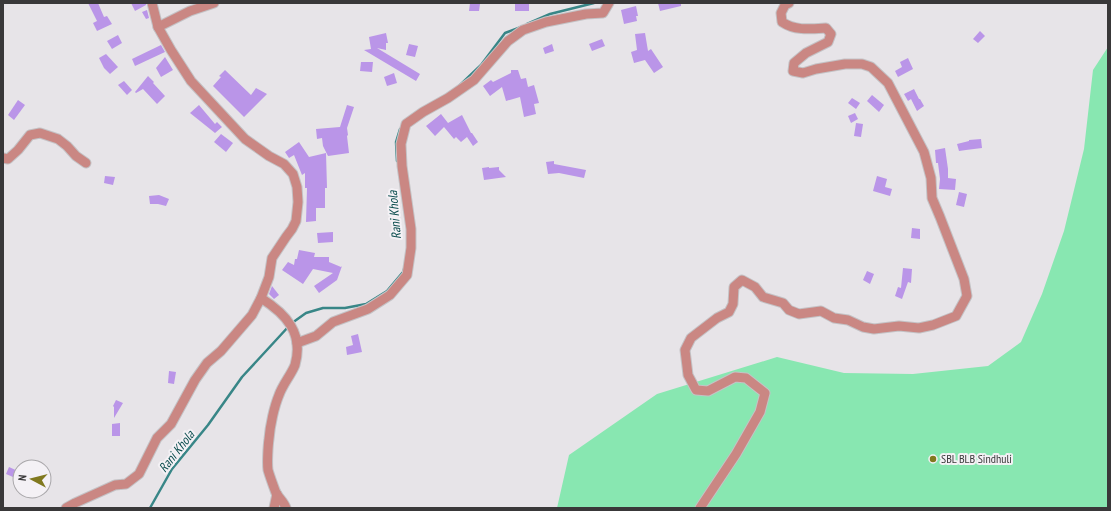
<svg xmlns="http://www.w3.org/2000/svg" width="1111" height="511" viewBox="0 0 1111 511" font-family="'PT Sans Narrow',sans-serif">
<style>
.green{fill:#88e7b1}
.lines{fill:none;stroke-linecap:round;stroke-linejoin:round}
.stream{stroke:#388687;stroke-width:2.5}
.building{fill:#ba95e8}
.minor-casing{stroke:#c4c2c5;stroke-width:11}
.minor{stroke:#ca8783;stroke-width:9}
.poi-dot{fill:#81791f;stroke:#f4f1f5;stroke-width:1.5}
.labels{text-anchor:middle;stroke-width:4;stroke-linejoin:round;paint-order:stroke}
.poi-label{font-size:12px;fill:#393839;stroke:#f4f1f5;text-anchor:start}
.water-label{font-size:13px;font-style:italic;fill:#0b4d4e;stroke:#f4f1f5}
</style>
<rect width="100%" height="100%" fill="#e7e4e8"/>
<path class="green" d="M1108,47V508H557L569,455L657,394L777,357L844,373L913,374L988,366L1021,342L1042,294L1064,231L1084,149L1093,70Z"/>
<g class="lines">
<g class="stream">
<path d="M527,24L550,14L594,3"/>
<path d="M459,86L481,65L505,33L521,27"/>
<path d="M397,161L396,142L400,129"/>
<path d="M292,323L306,313L323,308H345L366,304L387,291L403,272L404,269"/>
<path d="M150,508L172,469L208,425L242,377L289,326"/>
</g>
</g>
<g class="building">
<path d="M88,3H98L104,17L107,16L112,24L97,31L93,23L97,21Z"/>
<path d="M131,3H146V5L135,11Z"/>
<path d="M470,3L480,4L479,11H469Z"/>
<rect x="515" y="3" width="14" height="8"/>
<path d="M658,3H681V6L660,11Z"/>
<path d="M636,6L638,16H636L637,21L624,24L621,10Z"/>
<path d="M147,10L149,18L146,19L142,12Z"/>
<path d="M980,31L985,36L978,43L973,39Z"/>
<path d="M386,33L388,43H386V50L377,48L420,74L416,81L364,50L371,49L369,37Z"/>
<path d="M645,33L648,51L651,49L663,67L654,73L645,60L634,63L631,52L637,50L635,34Z"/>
<path d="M118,35L122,43L112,49L107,41Z"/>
<path d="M602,39L605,46L592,51L589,44Z"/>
<path d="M409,44L418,46L415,57L406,55Z"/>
<path d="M552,44L554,51L545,54L543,48Z"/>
<path d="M161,45L165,52L135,66L132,59Z"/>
<path d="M106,54L118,67L110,74L104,68L99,58Z"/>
<path d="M165,57L173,70L161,77L156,68Z"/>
<path d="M908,58L913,69L898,77L895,71L902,67L900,62Z"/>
<path d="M361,62H373L372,72L360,71Z"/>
<path d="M225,70L251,95L256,88L267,94L244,117L213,86L221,77L219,76Z"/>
<path d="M511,70H518L521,79L526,78L528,87L534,85L539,103L534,104L536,114L524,117L520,97L506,101L502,87L490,96L483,86L491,80L493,82L511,73Z"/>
<path d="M394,73L397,83L387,86L384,77Z"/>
<path d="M148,76L154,82L153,83L165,96L157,104L143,89L136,93L135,92Z"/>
<path d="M124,81L132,90L127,95L118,85Z"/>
<path d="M914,89L919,99H920L924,106L917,111L911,99L908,101L904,94Z"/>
<path d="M872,95L884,105L879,112L867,101Z"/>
<path d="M852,98L860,103L856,109L848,103Z"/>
<path d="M18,100L25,105L14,120L8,115Z"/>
<path d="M199,105L215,124L217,122L222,127L215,133L190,113Z"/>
<path d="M347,105L354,107L347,128L348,135L347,136L349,153L328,156L323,146L322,138L317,139L316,129L340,127Z"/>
<path d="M855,113L858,119L851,123L848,116Z"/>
<path d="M441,114L448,123L462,115L471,133H472L478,142L473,146L467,137L461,142L456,137L454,139L444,127L435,136L426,126Z"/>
<path d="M856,123L863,124L861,137L854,136Z"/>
<path d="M221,134L233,143L226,152L214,142Z"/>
<path d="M981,139L982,148L966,150L959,151L957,144L969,141V140Z"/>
<path d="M299,142L309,157L326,153L327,188H325V208H316V221L306,222L307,188H305V173L302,175L294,155L289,158L285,152Z"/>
<path d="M945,148L948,169V178L956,179L955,190L939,189L940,179L938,163H936L935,150Z"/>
<path d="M554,161V164L586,170L584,178L559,173L548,174L546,162Z"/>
<path d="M489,167V168L499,167V170L506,177L484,180L482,168Z"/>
<path d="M105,176L115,177L113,185L104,183Z"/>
<path d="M877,176L887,179L885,187L892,189L890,196L873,191Z"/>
<path d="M959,192L967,194L964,207L956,205Z"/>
<path d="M159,195L169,199L166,206L158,204H150L149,196Z"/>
<path d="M912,228L920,229V239L911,238Z"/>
<path d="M333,232V242L318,243L317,233Z"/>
<path d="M299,250L315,253L314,257H329V262L341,267L342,266L337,280L319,293L314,286L333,273L313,269L303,284L282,270L288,262L294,265L295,259H297Z"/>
<path d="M903,268L912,269L911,283L908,282L902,299L895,296L898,287L901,288Z"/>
<path d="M867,271L874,274L870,284L863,280Z"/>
<path d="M272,286L279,295L274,299L269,294Z"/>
<path d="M358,334L362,352L347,355L346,347L353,345L351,336Z"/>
<path d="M169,371L176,372L174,384L168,383Z"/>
<path d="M116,400L123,403L114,418V407L113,406Z"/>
<path d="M120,423V436H112V424Z"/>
<path d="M9,467L20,472V480L6,474Z"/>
</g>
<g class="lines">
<defs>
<g id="minor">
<path d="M152,3L158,27L171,50L191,81L245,139L269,156L284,164L293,174L297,187L298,202L296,221L292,229L286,237L272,258L269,277L261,298C286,314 304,333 295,365C291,375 283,384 279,395C274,407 270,426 269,439C268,446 267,463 268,470C270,477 273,485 276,493C279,498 284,502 286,508"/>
<path d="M158,27L190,11L214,3"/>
<path d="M3,158L8,159L18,150L30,135L40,133L58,139L67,146L76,156L86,163"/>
<path d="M297,343L316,336L333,322L368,309L390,295L407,275L411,248V229L402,166L401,144L406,124L423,112L448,98L474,80L508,41L523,30L546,22L586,14L603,13L609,3"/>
<path d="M66,508L75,503L115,485L126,484L139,474L157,438L171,424L195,380L207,363L221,351L252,315L261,298"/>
<path d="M274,508L277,494"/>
<path d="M700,508L736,454L760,412L765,393L746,378L735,377L708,391L696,390L688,375L685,350L691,338L717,318L729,312L733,304L734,287L742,280L755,287L763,297L783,303L789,310L799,314L821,311L834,318L848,320L863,327L874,329L899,326L919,328L933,325L956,316L967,296L964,279L940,217L932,198L931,178L924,152L888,83L871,67L862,64H845L816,69L803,73L793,71L794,63L806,53L828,42L831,34L826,28C811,29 795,31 782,22L781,13L785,5L789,3"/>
</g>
</defs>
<use href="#minor" class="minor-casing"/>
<use href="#minor" class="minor"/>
</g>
<circle class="poi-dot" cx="933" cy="459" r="4"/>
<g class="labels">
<g class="poi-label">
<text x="941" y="463">SBL BLB Sindhuli</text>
</g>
<g class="water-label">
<text transform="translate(394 215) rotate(-95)" y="5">Rani Khola</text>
<text transform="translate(176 451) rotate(-52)" y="5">Rani Khola</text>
</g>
</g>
<rect width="1111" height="511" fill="none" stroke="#393839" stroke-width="8"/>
<g transform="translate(32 479) rotate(277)"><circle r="19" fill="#f4f1f5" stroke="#a9a7aa"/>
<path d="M0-3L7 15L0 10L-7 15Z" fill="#81791f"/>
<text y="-6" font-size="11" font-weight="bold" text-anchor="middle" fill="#393839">N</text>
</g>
</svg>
